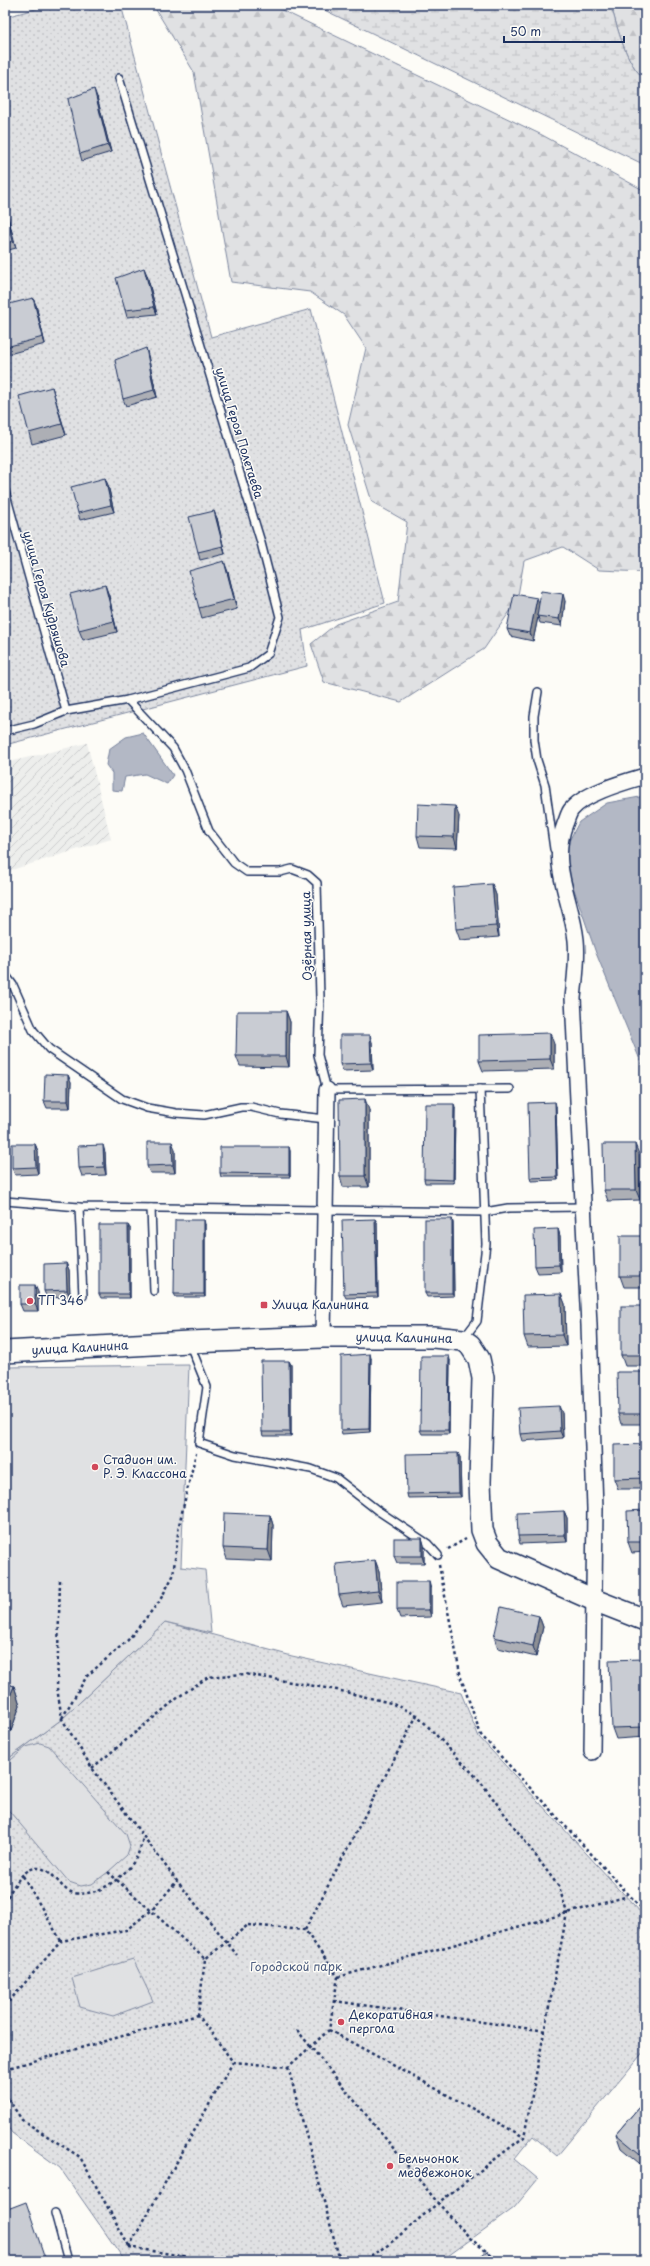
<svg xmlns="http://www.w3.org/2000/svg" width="650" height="2266" viewBox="0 0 650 2266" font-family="'Playpen Sans',sans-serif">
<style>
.industrial{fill:url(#industrial-furrows)}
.forest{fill:url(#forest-firs);stroke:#7e88a0}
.wetland{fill:url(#wetland-marsh);stroke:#7e88a0}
.park{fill:url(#park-dots);stroke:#7e88a0}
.pitch{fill:#e0e1e3;stroke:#7e88a0}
.water{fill:#b3b8c5;stroke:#76819c}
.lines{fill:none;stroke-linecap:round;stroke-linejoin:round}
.lane-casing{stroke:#1b2f5e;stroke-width:10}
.street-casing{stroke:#1b2f5e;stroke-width:18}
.secondary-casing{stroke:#1b2f5e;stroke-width:24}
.path{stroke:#1b2f5e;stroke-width:2.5;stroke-dasharray:3 3;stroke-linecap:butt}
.lane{stroke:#fdfcf7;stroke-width:7}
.street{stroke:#fdfcf7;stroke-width:15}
.secondary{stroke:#fdfcf7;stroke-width:21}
.wall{fill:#adafb5;stroke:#1b2f5e}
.shaded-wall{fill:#8d8f94;stroke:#1b2f5e}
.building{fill:#c9ccd3;stroke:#1b2f5e}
.poi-dot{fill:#d1495b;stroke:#fdfcf7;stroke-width:1.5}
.labels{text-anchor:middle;stroke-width:3;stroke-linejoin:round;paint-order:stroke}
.street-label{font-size:12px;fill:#1b2f5e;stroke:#fdfcf7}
.poi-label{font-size:12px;fill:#1b2f5e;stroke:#fdfcf7;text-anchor:start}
.park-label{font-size:12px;fill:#4c5c7f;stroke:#fdfcf7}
</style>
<defs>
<pattern id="industrial-furrows" width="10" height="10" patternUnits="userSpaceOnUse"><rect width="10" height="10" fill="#edeeec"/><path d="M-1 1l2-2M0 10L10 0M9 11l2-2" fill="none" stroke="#cbcccd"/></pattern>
<pattern id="forest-firs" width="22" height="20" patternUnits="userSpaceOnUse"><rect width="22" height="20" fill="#e0e1e3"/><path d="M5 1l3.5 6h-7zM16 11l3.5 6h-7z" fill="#c0c1c5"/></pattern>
<pattern id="wetland-marsh" width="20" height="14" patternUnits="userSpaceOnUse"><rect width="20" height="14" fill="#e0e1e3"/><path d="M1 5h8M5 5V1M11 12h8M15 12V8" fill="none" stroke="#c0c1c5"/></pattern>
<pattern id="park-dots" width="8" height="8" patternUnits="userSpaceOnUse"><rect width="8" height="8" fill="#e0e1e3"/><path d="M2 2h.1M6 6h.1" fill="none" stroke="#c0c1c5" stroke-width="1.8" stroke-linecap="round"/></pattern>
</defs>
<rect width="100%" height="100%" fill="#fdfcf7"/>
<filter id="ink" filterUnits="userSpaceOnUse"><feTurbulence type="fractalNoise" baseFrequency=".025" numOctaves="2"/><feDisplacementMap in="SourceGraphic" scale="8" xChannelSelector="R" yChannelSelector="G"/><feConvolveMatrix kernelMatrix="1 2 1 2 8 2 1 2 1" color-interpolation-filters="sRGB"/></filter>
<g filter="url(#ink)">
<path class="industrial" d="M87,743L111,839L5,872V763Z"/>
<g class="forest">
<path d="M153,5H271L542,135L645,191V572L599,570L563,547L524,561L517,601L484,649L401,702L324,682L311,644L336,624L398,602L407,522L372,502L348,425L366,348L344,315L310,292L231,282L194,72Z"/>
<path d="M611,5H645V79C626,65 617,27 611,5Z"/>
</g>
<path class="wetland" d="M314,5H611C617,27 626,65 645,79V165Z"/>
<g class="park">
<path d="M51,5H121L211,337L311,309L385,603L302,630L307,666L5,745V17Z"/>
<path d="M165,1622L292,1656L461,1693L479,1737L645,1917V2050L557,2156L533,2136L514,2159L538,2179L514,2208L441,2261H125L60,2168L12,2133L5,2123V1761L62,1719Z"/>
</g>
<g class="pitch">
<path d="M189,1365L181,1567L205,1570L211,1633L165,1622L62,1719L5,1761V1367Z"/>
<path d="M40,1743L49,1746L126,1834L130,1846L127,1855L108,1872L92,1884L81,1886L69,1882L5,1806V1765L26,1747Z"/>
<path d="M133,1959L153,2001L113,2016L80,2007L72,1978Z"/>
</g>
<g class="water">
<path d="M143,733L173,775L167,784L145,774L125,777L122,791L112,790V773L106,765L109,749L126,737Z"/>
<path d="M645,796V1072L596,953L566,866L569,841L579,822L607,803Z"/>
</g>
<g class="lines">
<defs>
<g id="lane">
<path d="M119,78L260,539L280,617L268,654L249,668L128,700"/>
<path d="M5,491L66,711"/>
<path d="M538,692L534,716V740L537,760L545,785L554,849"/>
<path d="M5,731L34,724L66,711L128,700L173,748L185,770L209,831L234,863L247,872H280L292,869L308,875L317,883L320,998L318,1055L327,1090L510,1089"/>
<path d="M5,974L13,985L33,1030L49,1049L122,1099L147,1108L176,1113L204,1115L241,1107H251L280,1114L326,1119"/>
<path d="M5,1201L79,1207L485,1212L508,1208L582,1207"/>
<path d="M79,1207L83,1296"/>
<path d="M151,1208L154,1291"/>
<path d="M464,1338L477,1321L486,1244L480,1089"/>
<path d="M190,1345L207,1387L199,1443L235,1455L311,1469L336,1478L377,1510L428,1544L438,1555"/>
<path d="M55,2213L68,2261"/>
</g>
<g id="street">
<path d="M323,1337L327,1090"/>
<path d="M592,1752L595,1509L589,1325L573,998C575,979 578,959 576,940C572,900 549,865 565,824C567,820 568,814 571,810C584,793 625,782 645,776"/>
</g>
<path id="secondary" d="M5,1352L189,1342L323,1337H433L463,1340L470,1345L479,1359L483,1378L480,1482L482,1530L487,1543L499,1558L594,1600L645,1620"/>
</defs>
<use href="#lane" class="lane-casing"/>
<use href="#street" class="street-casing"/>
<use href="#secondary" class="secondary-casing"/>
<g class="path">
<path d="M448,1549L466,1539"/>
<path d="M439,1565L461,1678L481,1735L645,1912"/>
<path d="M60,1580L57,1688L62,1719L92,1768L177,1881L237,1955"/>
<path d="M62,1718L87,1676L128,1640L159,1602L173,1576L179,1525L196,1453"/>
<path d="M92,1768L180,1696L208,1677L245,1674L337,1690L391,1703L417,1715L480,1781L559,1887L567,1913L524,2137L438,2203L388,2245L362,2261"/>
<path d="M108,1872L205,1959"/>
<path d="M23,1876L61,1941"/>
<path d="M5,1902C15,1882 32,1852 55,1878C61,1884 65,1891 74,1893C97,1898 129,1875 138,1854C140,1849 142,1842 143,1837"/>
<path d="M248,1925L305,1930L338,1977L329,2030L288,2067L233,2062L198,2015L205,1959Z"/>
<path d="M305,1930L417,1715"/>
<path d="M338,1977L625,1897L627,1894"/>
<path d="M334,2001L546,2031"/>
<path d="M5,2006L61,1941L126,1930L152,1910L177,1881"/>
<path d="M297,2030L438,2203L471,2239L491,2255L484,2261"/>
<path d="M329,2030L524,2137"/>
<path d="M288,2067L340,2261"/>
<path d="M5,2069L198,2015"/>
<path d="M5,2094L22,2120L80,2157L129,2246"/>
<path d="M129,2247L233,2062"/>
<path d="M129,2247L211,2261"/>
<path d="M491,2255L497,2261"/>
</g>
<use href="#lane" class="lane"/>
<use href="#street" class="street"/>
<use href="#secondary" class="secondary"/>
</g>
<g class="wall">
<path d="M97,97L111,152L82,161L80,154Z"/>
<path d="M5,205L16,248L5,251Z"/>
<path d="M147,275L157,314L127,317L125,310Z"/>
<path d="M36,305L45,344L9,354L5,342Z"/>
<path d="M146,348L148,356L157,397L126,406L123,399Z"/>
<path d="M52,387L55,398L66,435L32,444L29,433Z"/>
<path d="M108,485L114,512L80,520L78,513Z"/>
<path d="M217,518L225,554L200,560L198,552Z"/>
<path d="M228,572L237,609L202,618L199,608Z"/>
<path d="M105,585L109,596L117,632L83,640L79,630Z"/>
<path d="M565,601L562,626L540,623L538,617L533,641L510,636L507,629L539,603Z"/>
<path d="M5,672L10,688L5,689Z"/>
<path d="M459,816L457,848L420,847L417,836Z"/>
<path d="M492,884L496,895L499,937L460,940L456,929Z"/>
<path d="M286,1011L290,1022L289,1067L240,1066L236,1056Z"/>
<path d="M372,1042L373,1070L343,1071L340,1064Z"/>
<path d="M554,1044V1069L483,1071L479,1061Z"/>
<path d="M68,1075L71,1082L70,1108H47L44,1101Z"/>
<path d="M556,1106L558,1180L531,1181L530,1178Z"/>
<path d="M455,1108L454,1183H425L424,1179Z"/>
<path d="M369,1110V1187H343L340,1176Z"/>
<path d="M35,1144L38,1151V1174L15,1175L12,1168Z"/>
<path d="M289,1147L290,1151V1177H221L220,1173Z"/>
<path d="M175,1149V1173H150L147,1166Z"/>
<path d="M105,1152L106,1175L82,1176L79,1168Z"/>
<path d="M639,1154L640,1200L608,1201L604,1190Z"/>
<path d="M452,1219L453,1223L454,1296L427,1297L425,1293Z"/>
<path d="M377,1222L378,1297L346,1298L344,1294Z"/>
<path d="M205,1224V1297H176L174,1294Z"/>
<path d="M130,1228V1298H101L99,1294Z"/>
<path d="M558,1229L560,1236L561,1272L538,1273L535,1266Z"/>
<path d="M645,1236V1287H624L620,1276Z"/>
<path d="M66,1263L69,1270L70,1297L47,1298L44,1291Z"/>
<path d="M38,1292V1311H23L20,1304Z"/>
<path d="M561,1294L565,1304L566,1346L528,1347L524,1336Z"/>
<path d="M645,1306V1366H625L621,1355Z"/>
<path d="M371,1358L370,1432L342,1434L341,1430Z"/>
<path d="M450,1360L449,1434H422L420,1430Z"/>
<path d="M289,1361L291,1365V1436H263L262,1432Z"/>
<path d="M645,1372V1424H621L618,1414Z"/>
<path d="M562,1413L563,1438L522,1441L520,1434Z"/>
<path d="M645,1444V1489H618L614,1479Z"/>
<path d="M460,1457L461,1497L408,1498L407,1494Z"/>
<path d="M645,1510V1552L632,1553L628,1542Z"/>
<path d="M564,1511L567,1518V1542L520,1544L518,1536Z"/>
<path d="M270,1515L273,1525L272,1561L227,1559L223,1548Z"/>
<path d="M422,1538L424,1545V1563H397L394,1556Z"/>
<path d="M375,1560L379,1571L382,1602L343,1606L339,1595Z"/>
<path d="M431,1589V1617L400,1618L397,1610Z"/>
<path d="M539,1616L543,1627L536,1657L498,1648L494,1637Z"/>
<path d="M645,1667V1737L616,1739L612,1728Z"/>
<path d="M5,1683L14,1686L20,1705L11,1731L5,1728Z"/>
<path d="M645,2100V2168L621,2148L616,2134Z"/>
</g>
<g class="shaded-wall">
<path d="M94,89L97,97L111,152L108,145Z"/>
<path d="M5,205L16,248L13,241L5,208Z"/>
<path d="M144,268L147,275L157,314L154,307Z"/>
<path d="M33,298L36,305L45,344L43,337Z"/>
<path d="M146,348L148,356L157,397L154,390Z"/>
<path d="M52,387L55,398L66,435L62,424Z"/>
<path d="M105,478L108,485L114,512L111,505Z"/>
<path d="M214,511L217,518L225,554L223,546Z"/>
<path d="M224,561L228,572L237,609L234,599Z"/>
<path d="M105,585L109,596L117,632L114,621Z"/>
<path d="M563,594L565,601L562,626L559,619Z"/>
<path d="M537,598L540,605L537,616L538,617L533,641L530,633Z"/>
<path d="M455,806L459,816L457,848L454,837Z"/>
<path d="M492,884L496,895L499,937L496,926Z"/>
<path d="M286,1011L290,1022L289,1067L286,1056Z"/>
<path d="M550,1033L554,1044V1069L550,1059Z"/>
<path d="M370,1035L372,1042L373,1070L371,1063Z"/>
<path d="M68,1075L71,1082L70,1108L68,1101Z"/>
<path d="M365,1099L369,1110V1187L365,1176Z"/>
<path d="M555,1102L556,1106L558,1180L557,1177Z"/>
<path d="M454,1104L455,1108L454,1183L453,1180Z"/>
<path d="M172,1142L175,1149V1173L173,1165Z"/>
<path d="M35,1144L38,1151V1174L36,1167Z"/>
<path d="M635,1144L639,1154L640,1200L636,1190Z"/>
<path d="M103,1145L105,1152L106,1175L104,1167Z"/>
<path d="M289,1147L290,1151V1177L289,1174Z"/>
<path d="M375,1219L377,1222L378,1297L377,1293Z"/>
<path d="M452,1219L453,1223L454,1296L452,1293Z"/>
<path d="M204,1220L205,1224V1297L204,1294Z"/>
<path d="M128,1225L130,1228V1298L129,1294Z"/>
<path d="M558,1229L560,1236L561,1272L559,1265Z"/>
<path d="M66,1263L69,1270L70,1297L67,1290Z"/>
<path d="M35,1285L38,1292V1311L35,1304Z"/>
<path d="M561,1294L565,1304L566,1346L562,1335Z"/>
<path d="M370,1354L371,1358L370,1432L369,1429Z"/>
<path d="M449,1356L450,1360L449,1434L448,1430Z"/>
<path d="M289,1361L291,1365V1436L290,1432Z"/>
<path d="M559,1406L562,1413L563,1438L560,1431Z"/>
<path d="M458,1453L460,1457L461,1497L459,1493Z"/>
<path d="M564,1511L567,1518V1542L565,1535Z"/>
<path d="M270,1515L273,1525L272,1561L268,1550Z"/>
<path d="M422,1538L424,1545V1563L422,1556Z"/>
<path d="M375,1560L379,1571L382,1602L378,1591Z"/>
<path d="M429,1582L431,1589V1617L429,1610Z"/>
<path d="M539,1616L543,1627L536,1657L533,1646Z"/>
<path d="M642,1659L645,1667V1727Z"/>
<path d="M14,1686L20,1705L11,1731L5,1715V1709Z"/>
</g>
<g class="building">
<path d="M94,89L108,145L80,154L68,99Z"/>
<path d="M5,208L13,241L5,244Z"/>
<path d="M144,268L154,307L125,310L116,278Z"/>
<path d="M33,298L43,337L6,347L5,342V305Z"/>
<path d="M146,348L154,390L123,399L115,360Z"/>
<path d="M52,387L62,424L29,433L19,396Z"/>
<path d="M105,478L111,505L78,513L71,487Z"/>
<path d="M214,511L223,546L198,552L189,517Z"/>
<path d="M224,561L234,599L199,608L189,571Z"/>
<path d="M105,585L114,621L79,630L70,594Z"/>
<path d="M541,591L563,594L559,619L537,616Z"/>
<path d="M514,594L537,598L530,633L507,629Z"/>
<path d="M5,673L7,681H5Z"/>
<path d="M418,804L455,806L454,837L417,836Z"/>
<path d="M492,884L496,926L456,929L453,887Z"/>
<path d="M237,1011H286V1056H236Z"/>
<path d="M550,1033V1059L479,1061V1035Z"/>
<path d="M340,1035H370L371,1063L340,1064Z"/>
<path d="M45,1074L68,1075V1101H44Z"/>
<path d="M365,1099V1176H340L339,1100Z"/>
<path d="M555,1102L557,1177L530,1178L528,1103Z"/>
<path d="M425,1104H454L453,1180L424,1179Z"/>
<path d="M147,1142H172L173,1165L147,1166Z"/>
<path d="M12,1144H35L36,1167L12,1168Z"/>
<path d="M603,1144H635L636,1190H604Z"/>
<path d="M103,1145L104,1167L79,1168L78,1146Z"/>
<path d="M220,1147H289V1174L220,1173Z"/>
<path d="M375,1219L377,1293L344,1294L342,1220Z"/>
<rect x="425" y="1219" width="27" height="74"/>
<path d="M175,1220H204V1294H174Z"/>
<path d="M99,1225H128L129,1294H99Z"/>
<path d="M558,1229L559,1265L535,1266L534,1230Z"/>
<rect x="620" y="1236" width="25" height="40"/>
<path d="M66,1263L67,1290L44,1291V1264Z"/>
<rect x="20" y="1285" width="15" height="19"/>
<path d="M561,1294L562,1335L524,1336L523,1295Z"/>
<rect x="621" y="1306" width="24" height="49"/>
<path d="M370,1354L369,1429L341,1430V1356Z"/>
<path d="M421,1356H449L448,1430H420Z"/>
<path d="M261,1361H289L290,1432H262Z"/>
<path d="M617,1372H645V1414H618Z"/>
<path d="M559,1406L560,1431L520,1434L518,1408Z"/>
<path d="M645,1444V1478L614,1479V1445Z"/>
<path d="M458,1453L459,1493L407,1494L406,1454Z"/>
<path d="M645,1510V1542H628L627,1511Z"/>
<path d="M564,1511L565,1535L518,1536L517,1513Z"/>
<path d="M224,1513L270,1515L268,1550L223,1548Z"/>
<rect x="394" y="1538" width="28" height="18"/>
<path d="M375,1560L378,1591L339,1595L336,1564Z"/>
<rect x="397" y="1582" width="32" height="28"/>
<path d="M501,1607L539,1616L533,1646L494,1637Z"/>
<path d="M642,1659L645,1727L612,1728L609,1660Z"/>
<path d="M5,1683L14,1686L5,1709Z"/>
<path d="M645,2100V2158L616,2134Z"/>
<path d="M26,2202L46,2261H5V2210Z"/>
<path d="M487,2251L493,2261H474Z"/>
<path d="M645,2252V2261H637Z"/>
</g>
</g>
<g class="poi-dot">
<circle cx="30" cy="1301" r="4"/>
<rect x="260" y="1301" width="8" height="8" rx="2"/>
<circle cx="95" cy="1467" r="4"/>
<circle cx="341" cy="2022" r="4"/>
<circle cx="390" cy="2166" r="4"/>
</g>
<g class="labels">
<g class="street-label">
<text transform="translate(239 433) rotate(73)" y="4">улица Героя Полетаева</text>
<text transform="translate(46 599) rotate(74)" y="4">улица Героя Кудряшова</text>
<text transform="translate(307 936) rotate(-91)" y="4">Озёрная улица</text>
<text transform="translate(404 1338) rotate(1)" y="4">улица Калинина</text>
<text transform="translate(80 1348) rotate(-3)" y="4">улица Калинина</text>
</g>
<g class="poi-label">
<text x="38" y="1305">ТП 346</text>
<text x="272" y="1309">Улица Калинина</text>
<text x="103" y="1464">Стадион им.<tspan x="103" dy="14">Р. Э. Классона</tspan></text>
<text x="349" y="2019">Декоративная<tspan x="349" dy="14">пергола</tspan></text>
<text x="398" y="2163">Бельчонок<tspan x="398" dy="14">медвежонок</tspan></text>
</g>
<g class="park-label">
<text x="296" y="1971">Городской парк</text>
</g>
</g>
<rect width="650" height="2266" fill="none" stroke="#fdfcf7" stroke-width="20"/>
<rect x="10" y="10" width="630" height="2246" fill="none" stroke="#1b2f5e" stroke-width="1.5" filter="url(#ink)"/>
<path d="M504 36v6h120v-6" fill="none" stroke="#1b2f5e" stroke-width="2"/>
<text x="510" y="36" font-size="12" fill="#1b2f5e" stroke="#fdfcf7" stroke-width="3" paint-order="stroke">50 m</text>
</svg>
